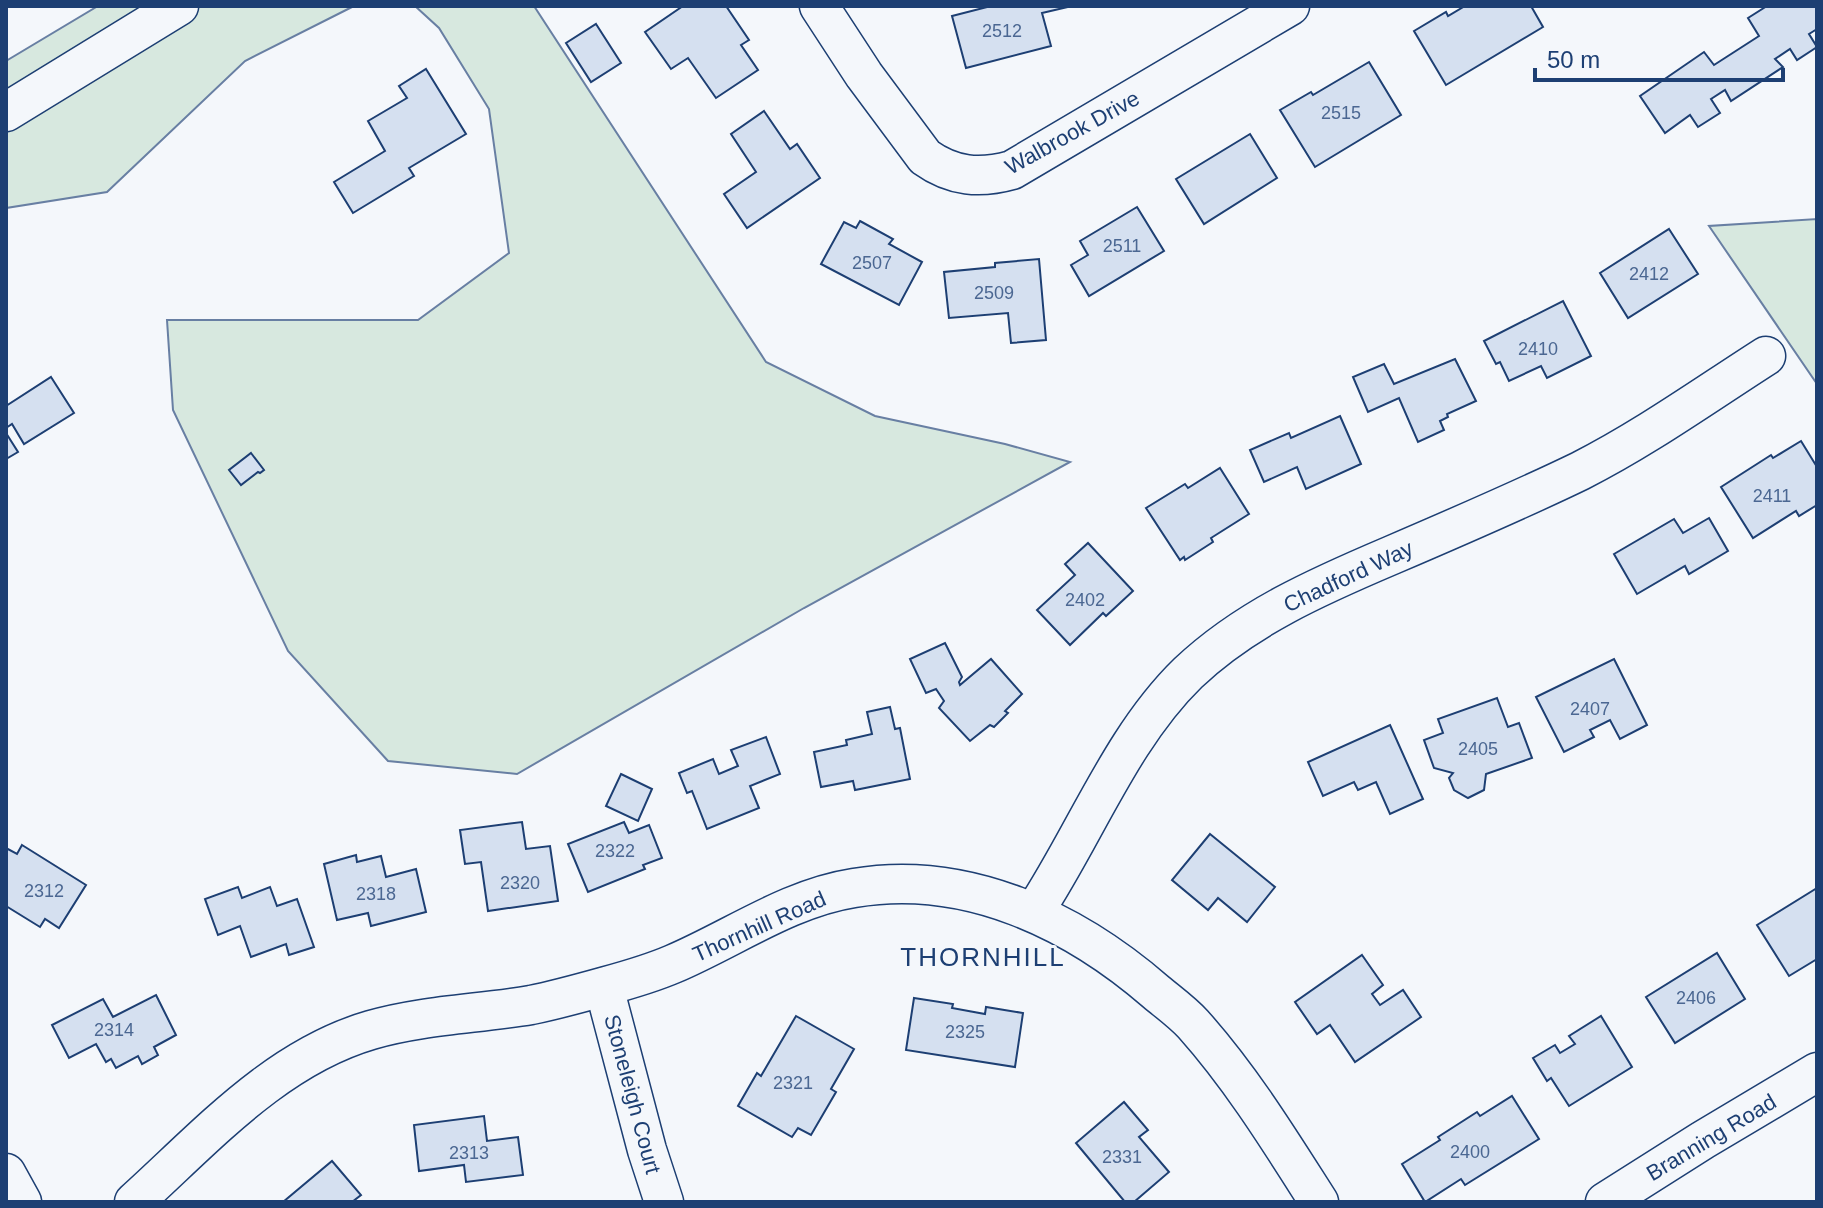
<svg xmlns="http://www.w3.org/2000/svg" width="1823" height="1208" viewBox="0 0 1823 1208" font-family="Helvetica,sans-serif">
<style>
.green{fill:#d7e8df;stroke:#687fa3;stroke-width:2}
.building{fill:#d5e0f0;stroke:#1d3f73;stroke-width:2}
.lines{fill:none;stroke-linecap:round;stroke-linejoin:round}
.minor-casing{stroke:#1d3f73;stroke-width:41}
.minor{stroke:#f4f7fb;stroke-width:38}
.labels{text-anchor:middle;stroke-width:6;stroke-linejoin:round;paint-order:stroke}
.number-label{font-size:18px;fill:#4b6792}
.street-label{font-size:22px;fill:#1d3f73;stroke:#f4f7fb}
.quarter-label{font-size:26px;letter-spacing:2px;fill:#1d3f73;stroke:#f4f7fb}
</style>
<rect width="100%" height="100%" fill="#f4f7fb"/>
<g class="green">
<path d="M98,6H354L245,61L107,192L6,208V61Z"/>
<path d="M415,6H534L766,362L875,416L1005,444L1070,462L804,608L517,774L388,761L288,651L173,410L167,320H418L509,253L489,109L439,28Z"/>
<path d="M1817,219V384L1709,226Z"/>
</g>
<g class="building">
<path d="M683,6H726L749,40L741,45L758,70L716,98L688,58L671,69L645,32Z"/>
<path d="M991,6H1072L1042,13L1051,46L966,68L952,16Z"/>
<path d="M1465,6H1531L1543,27L1446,85L1414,31L1446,12L1448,16Z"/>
<path d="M1767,6H1817V29L1809,34L1817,47L1797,60L1790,49L1775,59L1783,67L1731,101L1725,90L1711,99L1720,113L1698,127L1690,115L1665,133L1640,96L1704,52L1714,65L1759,36L1748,18Z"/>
<path d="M596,24L621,63L591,82L566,43Z"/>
<path d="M1369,62L1401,115L1315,167L1280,110L1311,92L1313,95Z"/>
<path d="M426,69L466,134L409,168L414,176L353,213L334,182L385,151L368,121L407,98L399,86Z"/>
<path d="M764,111L790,149L797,144L820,178L747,228L724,194L756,172L731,134Z"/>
<path d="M1250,134L1277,178L1204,224L1176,179Z"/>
<path d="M1137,207L1164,251L1089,296L1071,265L1088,255L1080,241Z"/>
<path d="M860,221L893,239L889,244L922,262L899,305L821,264L844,222L856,228Z"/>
<path d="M1669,229L1698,274L1628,318L1600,273Z"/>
<path d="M1039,259L1046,340L1011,343L1008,313L949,318L944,272L995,267V263Z"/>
<path d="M1563,301L1591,356L1547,378L1541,366L1509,381L1500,362L1496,364L1484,341Z"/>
<path d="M1455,359L1476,401L1447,414L1448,417L1440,421L1444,430L1418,442L1399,398L1368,412L1353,377L1384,364L1394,384Z"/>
<path d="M51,377L74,413L24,444L12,424L6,428V406Z"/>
<path d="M1340,416L1361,464L1306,489L1297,467L1264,482L1250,450L1289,433L1291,438Z"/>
<path d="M6,433L18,452L6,459Z"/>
<path d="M1801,441L1817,467V505L1799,516L1796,511L1753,538L1721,487L1771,455L1773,458Z"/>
<path d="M251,453L264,470L260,473L258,472L241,485L229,470Z"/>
<path d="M1220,468L1249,514L1211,538L1213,542L1185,560L1184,557L1180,560L1146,508L1185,484L1188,488Z"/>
<path d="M1709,518L1728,551L1689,574L1685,566L1637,594L1614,554L1674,519L1683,533Z"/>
<path d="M1088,543L1133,591L1106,616L1103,613L1070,645L1037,610L1075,575L1065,564Z"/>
<path d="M945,643L962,677L959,682L960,685L991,659L1022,694L1005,711L1008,713L994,727L990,725L970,741L939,708L944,701L936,689L926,693L910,659Z"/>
<path d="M1614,659L1647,725L1620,739L1610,720L1590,730L1594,737L1564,752L1536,697Z"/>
<path d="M1497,698L1508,727L1519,723L1532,758L1486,774L1484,790L1468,798L1454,790L1449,778L1453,773L1434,768L1424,740L1443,733L1438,719Z"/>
<path d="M890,707L895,729L900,728L910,779L855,790L853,781L821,787L814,752L847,745L846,740L872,734L867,712Z"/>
<path d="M1390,725L1423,799L1390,814L1376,782L1358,790L1354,782L1323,796L1308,762Z"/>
<path d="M766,737L780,774L750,786L759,808L707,829L692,791L687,793L679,773L713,759L719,774L738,766L731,750Z"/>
<path d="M621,774L652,789L638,821L606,806Z"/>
<path d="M522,822L526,849L550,846L558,901L488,911L481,862L465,864L460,830Z"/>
<path d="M624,822L629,833L649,825L662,858L643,865L645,869L588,892L568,844Z"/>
<path d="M1210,834L1275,887L1247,922L1218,898L1208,910L1172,880Z"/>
<path d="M22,845L86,885L59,928L45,919L40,927L6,906V848L17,854Z"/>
<path d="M356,855L357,862L381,856L386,877L416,869L426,912L371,926L368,913L337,920L324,864Z"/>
<path d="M238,887L242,898L270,887L277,906L297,899L314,947L289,955L286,944L251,957L240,926L218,935L205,899Z"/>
<path d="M1817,888V959L1789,976L1757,925Z"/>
<path d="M1717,953L1745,999L1675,1043L1646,997Z"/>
<path d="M1362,955L1383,985L1372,994L1380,1005L1403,990L1421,1017L1355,1062L1330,1025L1317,1034L1295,1002Z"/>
<path d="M156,995L176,1035L154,1047L158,1055L142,1064L138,1056L116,1068L111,1059L106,1062L96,1044L69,1058L52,1025L103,999L113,1017Z"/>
<path d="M914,998L953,1004L952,1008L985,1014L986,1007L1023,1013L1015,1067L906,1050Z"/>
<path d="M796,1016L854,1049L831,1089L836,1092L811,1135L798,1128L792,1137L738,1106L757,1073L761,1076Z"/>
<path d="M1601,1016L1632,1067L1569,1106L1551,1078L1547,1081L1533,1058L1555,1045L1560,1053L1575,1044L1569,1036Z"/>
<path d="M1512,1096L1539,1139L1465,1185L1461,1179L1425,1202L1402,1164L1440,1140L1438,1137L1477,1112L1480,1116Z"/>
<path d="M1124,1102L1148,1130L1139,1137L1169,1172L1134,1202H1125L1076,1143Z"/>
<path d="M484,1116L487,1141L518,1137L523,1175L466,1182L464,1165L419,1171L414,1125Z"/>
<path d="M332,1161L361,1195L352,1202H283Z"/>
</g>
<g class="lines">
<defs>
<g id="minor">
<path d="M819,6L864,75L925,157C953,177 980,179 1012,170L1290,6"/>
<path d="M6,112L179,6"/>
<path d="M1034,912C1085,835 1121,738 1188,673C1246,618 1319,586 1392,555C1455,528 1518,501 1580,471C1645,438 1705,395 1766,356"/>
<path d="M604,987L647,1150L664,1202"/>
<path d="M6,1173L22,1202"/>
<path d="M134,1202C206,1137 275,1058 371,1030C423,1015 478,1014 531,1005C556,1000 581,993 606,986C628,980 652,973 673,964C732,939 789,898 854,888C966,869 1073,920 1156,992C1168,1002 1182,1012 1193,1024C1242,1079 1280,1141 1319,1202"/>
<path d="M1605,1202L1703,1140L1817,1072"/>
</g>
</defs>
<use href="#minor" class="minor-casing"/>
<use href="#minor" class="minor"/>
</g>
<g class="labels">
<g class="number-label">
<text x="1002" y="37">2512</text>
<text x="1341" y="119">2515</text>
<text x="1122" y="252">2511</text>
<text x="872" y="269">2507</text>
<text x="1649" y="280">2412</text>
<text x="994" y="299">2509</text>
<text x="1538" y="355">2410</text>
<text x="1772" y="502">2411</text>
<text x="1085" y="606">2402</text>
<text x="1590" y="715">2407</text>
<text x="1478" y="755">2405</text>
<text x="615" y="857">2322</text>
<text x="520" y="889">2320</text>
<text x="44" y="897">2312</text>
<text x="376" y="900">2318</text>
<text x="1696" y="1004">2406</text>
<text x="114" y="1036">2314</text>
<text x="965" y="1038">2325</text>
<text x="793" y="1089">2321</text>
<text x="1470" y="1158">2400</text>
<text x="469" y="1159">2313</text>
<text x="1122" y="1163">2331</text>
</g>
<g class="street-label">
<text transform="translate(1072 132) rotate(-29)" y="8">Walbrook Drive</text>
<text transform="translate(1348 576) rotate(-25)" y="8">Chadford Way</text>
<text transform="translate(759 926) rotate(-24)" y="8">Thornhill Road</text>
<text transform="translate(633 1094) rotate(75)" y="8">Stoneleigh Court</text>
<text transform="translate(1711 1137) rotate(-31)" y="8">Branning Road</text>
</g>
<g class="quarter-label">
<text x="983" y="966">THORNHILL</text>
</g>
</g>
<rect width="1823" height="1208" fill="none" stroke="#1d3f73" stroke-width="16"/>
<path d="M1535 68v12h248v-12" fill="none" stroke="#1d3f73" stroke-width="4"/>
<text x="1547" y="68" font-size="24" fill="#1d3f73" stroke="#f4f7fb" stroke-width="6" paint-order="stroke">50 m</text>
</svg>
